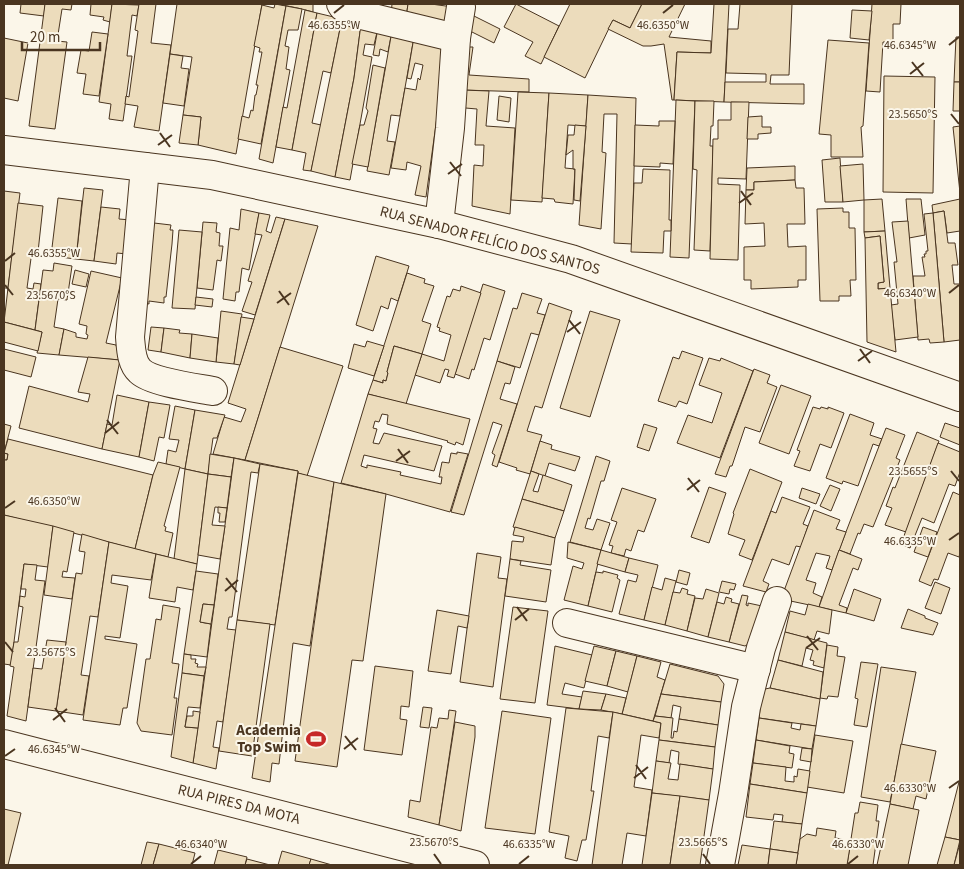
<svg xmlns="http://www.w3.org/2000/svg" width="964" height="869" viewBox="0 0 964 869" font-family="'Source Sans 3',sans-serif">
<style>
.building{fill:#ecdcbc;stroke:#4a3520}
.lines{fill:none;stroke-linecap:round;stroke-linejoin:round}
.minor-casing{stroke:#4a3520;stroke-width:30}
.minor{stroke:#fbf6e9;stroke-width:28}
.ticks{fill:none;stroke:#4a3520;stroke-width:2}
.labels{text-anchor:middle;stroke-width:4;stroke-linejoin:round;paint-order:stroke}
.street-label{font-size:15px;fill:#4a3520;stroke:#fbf6e9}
.poi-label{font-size:15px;font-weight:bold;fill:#4a3520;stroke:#fbf6e9;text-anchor:end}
.ticks-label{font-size:12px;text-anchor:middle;fill:#4a3520;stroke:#fbf6e9;stroke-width:4;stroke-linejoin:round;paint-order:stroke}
</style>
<rect width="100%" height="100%" fill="#fbf6e9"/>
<g class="building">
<path d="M21,4H45L44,16L20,13Z"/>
<path d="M45,4H72L71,10L62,9L57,41L67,42L55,129L29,126Z"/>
<path d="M91,4H112L110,22L103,20L104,17L90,15Z"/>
<path d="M112,4L139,5L137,16L132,15L127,56H132L123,121L109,119L111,104L99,102Z"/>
<path d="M139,4H156L151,43L171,45L159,131L134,127L138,106L125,104L126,96L129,97L138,31L135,30Z"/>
<path d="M177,4H262L236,154L198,145L201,117L183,115L192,57L170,54Z"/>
<path d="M275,4L286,6L261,144L238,139L242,116L249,118L251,110L253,111L255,95H256L258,85H256L262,52H259L260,48L254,46L262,5L274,8Z"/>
<path d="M278,4H313V12L302,9Z"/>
<path d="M392,4H408L406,18L391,15Z"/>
<path d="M408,4H431L453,7L450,29L406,18Z"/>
<path d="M516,4L559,26L541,64L525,56L533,42L504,27Z"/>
<path d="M570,4H642L630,28L613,20L585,78L544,57Z"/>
<path d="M642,4H685L669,37L711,41V53L677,52L674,100H672L664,44L651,46H643L608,29L613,20L630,28Z"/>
<path d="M714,4H729L724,102L674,100L677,52L711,53Z"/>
<path d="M740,4H792L789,75H771L770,84H804V104L724,102L725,82H766V74L726,73L728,29H738Z"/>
<path d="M872,4H901L900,24H893V42H883L880,92L866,91Z"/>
<path d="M286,6L302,9L298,30H288L285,46L289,47L286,69L290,70L273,163L259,159Z"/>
<path d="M305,10L317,13L292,150L276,147L283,107L287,108Z"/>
<path d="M852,10L872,11L869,40L850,38Z"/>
<path d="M317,13L342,19L331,73L323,71L312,123L321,125L311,171L303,170L306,153L292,150Z"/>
<path d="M470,14L500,29L494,43L470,31Z"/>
<path d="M342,19L361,24L354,78L335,177L311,171Z"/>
<path d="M361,24L378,28L374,45L365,44L363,55L372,57L350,180L335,177L354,78Z"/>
<path d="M378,28L392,31L388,52L380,49L379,56L373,55Z"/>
<path d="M392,31L414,37L400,116L391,115L387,141L395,142L389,175L367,171Z"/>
<path d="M92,32L108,34L99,96L83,94L86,74L77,73L81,50L89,51Z"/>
<path d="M414,37L447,44L426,197L415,195L421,166L407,162L406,170L391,168L405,88L416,90L418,78L420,80L423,65L415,63L411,79L407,78Z"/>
<path d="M956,37H960V82H954Z"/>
<path d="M4,38L28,43L18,101L4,98Z"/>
<path d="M828,40L869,43L863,126L861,127L863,157H831V135L819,134Z"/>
<path d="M468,47H473L469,75L529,79V92L462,90Z"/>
<path d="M170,54L183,56L181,68L189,69L184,106L163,103Z"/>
<path d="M373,65L385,68L368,167L352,164L360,125H364L368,111L366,108Z"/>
<path d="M884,76L935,77L933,193L883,192Z"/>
<path d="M954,82H960V111H953Z"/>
<path d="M462,90L489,91L486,126L515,128L510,214L472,206L474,165L483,166L484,145H475L477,109L454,107Z"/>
<path d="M518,92L549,93L542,202L511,200Z"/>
<path d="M549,93L588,95L586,126L568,125L565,168L575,169L573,204L555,202L554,199L542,198Z"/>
<path d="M588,95L636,98L632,244L614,243L617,114H604L602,152L606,153L601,229L579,225Z"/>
<path d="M499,96L511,98L509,122L497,120Z"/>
<path d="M676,100L695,101L689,258L670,257Z"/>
<path d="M695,101H714L713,126H711L710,146H713L710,251L694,250L697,170L693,169Z"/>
<path d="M731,102H749L746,179L718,178V184L740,185L738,260L710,259L713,139H718V120H731Z"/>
<path d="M183,115L201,117L198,145L179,143Z"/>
<path d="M762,116V127H771V133L758,134V139H747L748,117Z"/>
<path d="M659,121H675L673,164L660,163V167L634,166L635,125L659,126Z"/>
<path d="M575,125L586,126L580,201L574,200L575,169H573V150L566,155L568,135H574Z"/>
<path d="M960,126V193L953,127Z"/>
<path d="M840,158L843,202H825L822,160Z"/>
<path d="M863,164L864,200L843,202L840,166Z"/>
<path d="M795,166V180L754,182V190H746L747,168Z"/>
<path d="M643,169L670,170L669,220H671V231H664L663,253L631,252L634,183H642Z"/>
<path d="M795,180L796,188H804L805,224H787L788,247L806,246V280H798V287L751,289V280H744V247L765,246L764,223L745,224L746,190H754V182Z"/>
<path d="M84,188L103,190L94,261L76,259Z"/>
<path d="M4,191L20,193L8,288H4Z"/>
<path d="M58,198L82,201L76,259L51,256Z"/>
<path d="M882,199L885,231L864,232V200Z"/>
<path d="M906,199H921L925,235L909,238Z"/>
<path d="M960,199V231L947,233L944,211L933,213L932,205Z"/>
<path d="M18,203L43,206L38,252L32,251L27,288L33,289L34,283L41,284L35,330L4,322Z"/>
<path d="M101,207L120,209L119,219L131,220L127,254L117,253L116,264L94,261Z"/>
<path d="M843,208V212H849V228H855L856,280H850L851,296H839V301H820L817,209Z"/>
<path d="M241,209L259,213L249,270L242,268L239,292H236L235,301L223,299L230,228L239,230Z"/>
<path d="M944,211L948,243H955L958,265H952L954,284H960V340L944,342L933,213Z"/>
<path d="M259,213L270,215L266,231L271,233L276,217L285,219L255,315L242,311L252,282L248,281L262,235L255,234Z"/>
<path d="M933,213L944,342L930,343L929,339L918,340L913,276H925L922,257H925L924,254H926V251H928L924,214Z"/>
<path d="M285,219L318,226L245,460L213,454L224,417L241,422L246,409L228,403Z"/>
<path d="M908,221L918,337L895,340L891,305L898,304L894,262H897L892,222Z"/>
<path d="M203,222L217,223L216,232L220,233L219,246H223L221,261L217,260L213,290L197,288Z"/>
<path d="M154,223L171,225L170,230H173L172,244L166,297H164V303L149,301V304L144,303Z"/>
<path d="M179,230L202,232L195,309L172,308Z"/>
<path d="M885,231L890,288L878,289V283L884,282L880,236L865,238L864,232Z"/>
<path d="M880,236L884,282L878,283V289L890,288L896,352L867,342L865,238Z"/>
<path d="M376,256L409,266L398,301L391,298L388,309L381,306L373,331L356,325Z"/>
<path d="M54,263L72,266L67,300L58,299L54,327L64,329L59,355L37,353L42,332L35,330L43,270L53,271Z"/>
<path d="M75,270L89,274L86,287L72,284Z"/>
<path d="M91,271L122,278L106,343L116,345L120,360L59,355L64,329L76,333V337L87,339L88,335L86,334L87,326L79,324Z"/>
<path d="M407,273L425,279L424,283L434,286L422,321L431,324L422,354L394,346L387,372L388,373L386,381L383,380V383L373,380Z"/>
<path d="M483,284L505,291L490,340L484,338L474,370L472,369L469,379L455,374Z"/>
<path d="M461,286L481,293L454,378L447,376L449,370L445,369L440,383L415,375L422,354L444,361L451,335L439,331L440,328L437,327L447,296L450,297L453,289L460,291Z"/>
<path d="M522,293L542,299L537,313L545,315L539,335L531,333L520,368L497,361L513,308L517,309Z"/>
<path d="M196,297L213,299L212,307L195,305Z"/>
<path d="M549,303L572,311L542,408L535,406L527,431L542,435L530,474L516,470L517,468L499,462Z"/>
<path d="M221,311L242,314L234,364L216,362Z"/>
<path d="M590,311L620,320L590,417L560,408Z"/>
<path d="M241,317L254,319L240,365L234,364Z"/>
<path d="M4,322L42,332L38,351L4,342Z"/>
<path d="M151,327L164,328L161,352L148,350Z"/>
<path d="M164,328L180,330L179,333L192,334L190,358L161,352Z"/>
<path d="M192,334L218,338L216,362L190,358Z"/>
<path d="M367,341L384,346L374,376L348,368L354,344L365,347Z"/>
<path d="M394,346L422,354L406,404L368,394L373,380L383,383V380L386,381L388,373L387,372Z"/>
<path d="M280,347L343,366L307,476L298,473V471L245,460Z"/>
<path d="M4,349L36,357L31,377L4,370Z"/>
<path d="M682,351L703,358L687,404L679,401L676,407L658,401L673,357L679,359Z"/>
<path d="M88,357L120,360L102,449L19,428L29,386L88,402L90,394L78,392Z"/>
<path d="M709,358L720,361L721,358L753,371L720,458L677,443L688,415L712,423L722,393L699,385Z"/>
<path d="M497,361L515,367L510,384L505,383L500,399L517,404L497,467L492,465L495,455L492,453L502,425L493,422L464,515L451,512Z"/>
<path d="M754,369L770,375L767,383L777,387L760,432L745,427L732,466H730L726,477L715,474Z"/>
<path d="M781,385L811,396L789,454L759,443Z"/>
<path d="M368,394L470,419L463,445L456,442L455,445L447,442L448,441L387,424L388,415L382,414L379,422L375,421L373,428L377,429L373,443L379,444L384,433L442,446L434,471L364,455L361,466L367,468V465L401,472L400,475L441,484L442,477H439L442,462L449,463L451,453L457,454V452L468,454L450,512L386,494L341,483Z"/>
<path d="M117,395L149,402L139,457L102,449L107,424L112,425Z"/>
<path d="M149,402L170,405L164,438L159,437L154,461L139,457Z"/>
<path d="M175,406L195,410L185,469L166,464L168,450L176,452L179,440L169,439Z"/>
<path d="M813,407L820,409L821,407L828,409V407L844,413L831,448L820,444L810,471L794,466L800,451L797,450Z"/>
<path d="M195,410L225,415L217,438H213L208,474L185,469Z"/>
<path d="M850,414L874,423L870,435L882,439L879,446L873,444L858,486L843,481L842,484L826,478Z"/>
<path d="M945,423L960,428V445L940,437Z"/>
<path d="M4,424L11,426L4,453L8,454L7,460H4Z"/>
<path d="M644,424L657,428L649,451L637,447Z"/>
<path d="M886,428L905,435L896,458L900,460L873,527L864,524L860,534L858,533L850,554L839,550Z"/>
<path d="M917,432L939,441L906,532L885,525L892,508L886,506L893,487L895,488Z"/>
<path d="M8,439L153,475L135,549L4,515V460H7L8,454L4,453Z"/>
<path d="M540,441L552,445L551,449L580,457L575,471L549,463L545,476L531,471Z"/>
<path d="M938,443L960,452V472L955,486L949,484L934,523L922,518L910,548L901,544Z"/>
<path d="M210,454L234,458L231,477L208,474Z"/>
<path d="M596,456L610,461L604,481H601L590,519L588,518L585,528L593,530L597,519L610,523L601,550L570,542Z"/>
<path d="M234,458L260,464L258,473L251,472L232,617H229L227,629L236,630L223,722L217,721L213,747L219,748L216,769L193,763Z"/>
<path d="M158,462L180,467L164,526L166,527L165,531L173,533L168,557L135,549L153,475Z"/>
<path d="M260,464L298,471L275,625L237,620Z"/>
<path d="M185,469L208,474L197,564L174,559Z"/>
<path d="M750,469L782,482L752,560L739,555L745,540L728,534L734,514L733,513Z"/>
<path d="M531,471L539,474L533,491L538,492L543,475L572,485L564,511L522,499Z"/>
<path d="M298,473L334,482L310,646L293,643L279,764L272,763L270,782L252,778Z"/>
<path d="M208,474L231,477L227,508L215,507L212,525L225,526L220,559L198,555Z"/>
<path d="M334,482L386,494L363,661L352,660L337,767L295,761Z"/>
<path d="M830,485L840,489L831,511L820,506Z"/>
<path d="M709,487L726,493L709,543L691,537Z"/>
<path d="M622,488L656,499L644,532L638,530L631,551L626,549L624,556L611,553L613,546L609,545L617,522L611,520Z"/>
<path d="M802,488L820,494L816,504L799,498Z"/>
<path d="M953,492L960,495V553L959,557L948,553L938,580L934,579L931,586L919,581Z"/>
<path d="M782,497L810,507L803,524L808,526L801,547L796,546L789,565L772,559L763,581L769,584L766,592L743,586L771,511L776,513Z"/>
<path d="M522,499L564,511L555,538L513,527Z"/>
<path d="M218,507L227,508L225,522H219L220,513H218Z"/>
<path d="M814,510L840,520L836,529L846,532L832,570L826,568L830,556L816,553L806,580L816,583L813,593L822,597L819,607L781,599Z"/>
<path d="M4,515L53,526L48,567L24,564L11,665L4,664Z"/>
<path d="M53,526L74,532L67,572L63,571L62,577L75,578L72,599L44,595Z"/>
<path d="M515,527L555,538L551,565L510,559L512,541L523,542L524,537L513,535Z"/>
<path d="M923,527L937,532L928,557L914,552Z"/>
<path d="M82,534L109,542L98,617L90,616L81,675L89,676L83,715L56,711L76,573L82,574L85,552L79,551Z"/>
<path d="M109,542L156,554L151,580L112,575L111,583L128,586L120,638L105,636V639L137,644L127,708H123L120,725L83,720Z"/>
<path d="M568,542L601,550L588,606L564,600L573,566L582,569L584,563L567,558Z"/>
<path d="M601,550L629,558L625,572L597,564Z"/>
<path d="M839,550L862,559L858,570L853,568L839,605L847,608L846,613L819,607Z"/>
<path d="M477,553L501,557L498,578L507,579L493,687L460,682Z"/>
<path d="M156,554L197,564L193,590L177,587L175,602L149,598Z"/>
<path d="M629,558L658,565L644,620L619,614L628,580L636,582L638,575L625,572Z"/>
<path d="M510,559L521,561L520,565L551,570L546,602L505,596Z"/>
<path d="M24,564L37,565L35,580L45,581L26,721L7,716L14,667L10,666L14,642H18L23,607L19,606L20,596L25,597L26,589H21Z"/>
<path d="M679,570L690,573L687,585L676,582Z"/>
<path d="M196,571L218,574L214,605L203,604L200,622L211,624L207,657L184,654Z"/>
<path d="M603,571L618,575L617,578L620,580L612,612L588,606L596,572L603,573Z"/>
<path d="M665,578L676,581L665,625L644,620L652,587L662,590Z"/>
<path d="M722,581L736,584L734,590L730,589L729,594L719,592Z"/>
<path d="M935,582L950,588L941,614L925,608Z"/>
<path d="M682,588L688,590L687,594L695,596L687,631L665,625L673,592L680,593Z"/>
<path d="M706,589L719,593L708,637L687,631L695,598L703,599Z"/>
<path d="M854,589L881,599L874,621L846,613Z"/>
<path d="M742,595L748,596L746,605L748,606V603L762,606L750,643L745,646L729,642Z"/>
<path d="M726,597L732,599L731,602L739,604L729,642L708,637L717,602L724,604Z"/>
<path d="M203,604L214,605L211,624L200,622Z"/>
<path d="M808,604L832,610L829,634L817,631L814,640L785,632L790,611L805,615Z"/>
<path d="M163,605L180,608L172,663L179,664L174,698H177L172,735L141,731L137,723L146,659H150L156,619L161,620Z"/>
<path d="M513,607L548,611L535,703L500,699Z"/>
<path d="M908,609L925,616V618L938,623L933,635L901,628Z"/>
<path d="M437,610L469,616L467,628L458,626L451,674L428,671Z"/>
<path d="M237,620L270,624L252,756L219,751Z"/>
<path d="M785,632L827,643L824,668L813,665L814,661L810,660L813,650L806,648L802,666L778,660Z"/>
<path d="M47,640L66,642L56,711L28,707L33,668L42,669Z"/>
<path d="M827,645L838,647L837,656L845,657L838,697L828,696L827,699L820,698Z"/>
<path d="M555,646L592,655L584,688L565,683L562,694L582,697L579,709L547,705Z"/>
<path d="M594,646L616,651L607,686L585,681Z"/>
<path d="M616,651L637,656L628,692L607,686Z"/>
<path d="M184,654L191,655V659H196L195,663L198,664L197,667H206L204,676L182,673Z"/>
<path d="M637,656L661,662L657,677L665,680L653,721L622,714Z"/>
<path d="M778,660L823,672L820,699L770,688Z"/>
<path d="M861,662L878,664L867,727L854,725L858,699L855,698Z"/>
<path d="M670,664L718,676L724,684L721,702L661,694Z"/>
<path d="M375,666L413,671L409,707L401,706L400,719L407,720L402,755L364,750Z"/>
<path d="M881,667L916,672L890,802L861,797Z"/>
<path d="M182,673L204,676L200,708L188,707L185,727L198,728L193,763L171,757Z"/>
<path d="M770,688L820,699L816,726L759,718L762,691L765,689Z"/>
<path d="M583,691L606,694L601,710L579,709Z"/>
<path d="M606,694L626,698L622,714L601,710Z"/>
<path d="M661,694L721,702L718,725L679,719L681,707L673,705L671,718L655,716Z"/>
<path d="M423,707L432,708L429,728L420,727Z"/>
<path d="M566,708L613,712L609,738L598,736L591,791H594L586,840H582L577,861L565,858L569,836L549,832Z"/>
<path d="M449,710L456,711L439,825L408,817L410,800L420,802L431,727L437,728L439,718L448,719Z"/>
<path d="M193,711L200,712L198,728L185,727L187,716H193Z"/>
<path d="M502,711L551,718L535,834L485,828Z"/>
<path d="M613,712L661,723L659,738L641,735L634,787L652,790L646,836L627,833L622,865H592Z"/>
<path d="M655,716L673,718L671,738H673L674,731L677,732L679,719L718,725L715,747L659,740L661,723L653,721Z"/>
<path d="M759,718L792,723L791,728L800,730L801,724L816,726L812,749L756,740Z"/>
<path d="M455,722L475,726V737L461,831L439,825Z"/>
<path d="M815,735L853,741L844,793L807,787Z"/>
<path d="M659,740L715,747L713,769L678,764L679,752L671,750L669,763L656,761Z"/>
<path d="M756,740L790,746L789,753L794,754L792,768L753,763Z"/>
<path d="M901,744L936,751L926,799L916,796L913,809L890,804Z"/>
<path d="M802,748L812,749L811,762L800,760Z"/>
<path d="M656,761L671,763L668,779L678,780L680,764L713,769L709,800L652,793Z"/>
<path d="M753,763L786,767L785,781L794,782V776L797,777L798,769L810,771L807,793L750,784Z"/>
<path d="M960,778V840L945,837Z"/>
<path d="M750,784L807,793L802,824L782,822L783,815L774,814L773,820L746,817Z"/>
<path d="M652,793L680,796L670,865H642Z"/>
<path d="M680,796L709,800L700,865H670Z"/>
<path d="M860,802L878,805L876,821H879L873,865H847L855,813H858Z"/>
<path d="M890,804L919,810L908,865H877Z"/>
<path d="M4,809L21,813L8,865H4Z"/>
<path d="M774,821L802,824L798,853L770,849Z"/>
<path d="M817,828L836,831L835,838L842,839L841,845L850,847L847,865H796L800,839L807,834L816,836Z"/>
<path d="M945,837L960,840L954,865H937Z"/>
<path d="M147,842L159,844L153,865H141Z"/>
<path d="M960,843V865H954Z"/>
<path d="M159,844L195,853L192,865H153Z"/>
<path d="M742,845L770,849L768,865H738Z"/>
<path d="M770,849L798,853L796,865H768Z"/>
<path d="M218,850L247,857L245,865H214Z"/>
<path d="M282,851L311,859L309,865H278Z"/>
<path d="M247,859L270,865H245Z"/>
<path d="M311,859L332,865H309Z"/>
</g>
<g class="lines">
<defs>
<g id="minor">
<path d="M341,4L343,7L357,14L456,38"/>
<path d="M4,150L212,175L439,224L571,259L960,397"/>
<path d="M145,167L130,337C131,348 131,363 140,371C151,382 197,388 213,391"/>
<path d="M439,224L450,128L456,38L461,7"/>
<path d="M567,623L756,669"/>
<path d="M4,744L475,865"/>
<path d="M720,865L733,794L746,707L761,648L777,601"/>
</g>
</defs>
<use href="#minor" class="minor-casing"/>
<use href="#minor" class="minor"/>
</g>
<path class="ticks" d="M334,13L344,5M663,13L673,5M949,45L959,37M912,62L923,76M910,74L924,63M951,114L959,124M160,133L170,147M158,145L172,135M450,162L461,176M448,174L462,164M741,191L751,205M739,203L753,193M5,261L15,253M5,285L13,295M279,291L289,305M949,293L959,285M277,303L291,293M569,320L580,334M567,332L581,322M860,349L870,363M858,361L872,351M107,420L118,434M105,433L119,422M398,449L408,463M396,461L410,451M951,471L959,481M688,478L699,492M687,490L700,480M5,508L15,501M949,540L959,533M226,578L237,592M225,591L238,580M517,607L527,621M515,620L529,609M807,636L818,650M5,642L13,652M806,648L820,638M55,708L65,722M53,720L67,709M345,736L356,750M344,749L358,738M5,756L15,749M636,765L646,779M634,778L648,767M949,788L959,781M434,854L441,864M703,854L710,864M191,864L201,856M519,864L529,856M848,864L858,856"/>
<defs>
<symbol id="stadium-bare" viewBox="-9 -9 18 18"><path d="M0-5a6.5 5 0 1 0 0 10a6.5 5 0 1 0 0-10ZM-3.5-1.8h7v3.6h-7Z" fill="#c62828" stroke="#fbf6e9" stroke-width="2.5" paint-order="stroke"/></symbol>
</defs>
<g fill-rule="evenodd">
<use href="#stadium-bare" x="302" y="725" width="28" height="28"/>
</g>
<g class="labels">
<g class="street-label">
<text transform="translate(490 240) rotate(15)" y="5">RUA SENADOR FELÍCIO DOS SANTOS</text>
<text transform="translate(239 804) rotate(14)" y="5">RUA PIRES DA MOTA</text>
</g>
<g class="poi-label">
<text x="301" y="735">Academia<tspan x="301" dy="17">Top Swim</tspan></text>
</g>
</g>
<g class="ticks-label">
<text x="334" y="29">46.6355°W</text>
<text x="663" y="29">46.6350°W</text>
<text x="910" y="49">46.6345°W</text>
<text x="913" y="118">23.5650°S</text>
<text x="54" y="257">46.6355°W</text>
<text x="910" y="297">46.6340°W</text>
<text x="51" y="299">23.5670°S</text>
<text x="913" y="475">23.5655°S</text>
<text x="54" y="505">46.6350°W</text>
<text x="910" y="545">46.6335°W</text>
<text x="51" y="656">23.5675°S</text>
<text x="54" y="753">46.6345°W</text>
<text x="910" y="792">46.6330°W</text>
<text x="434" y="846">23.5670°S</text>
<text x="703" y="846">23.5665°S</text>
<text x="201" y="848">46.6340°W</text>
<text x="529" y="848">46.6335°W</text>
<text x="858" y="848">46.6330°W</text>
</g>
<rect width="964" height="869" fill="none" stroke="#4a3520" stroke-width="10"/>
<path d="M22 42v8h78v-8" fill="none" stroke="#4a3520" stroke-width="2.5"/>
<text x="30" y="42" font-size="15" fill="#4a3520" stroke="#fbf6e9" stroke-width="4" paint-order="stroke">20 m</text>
</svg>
